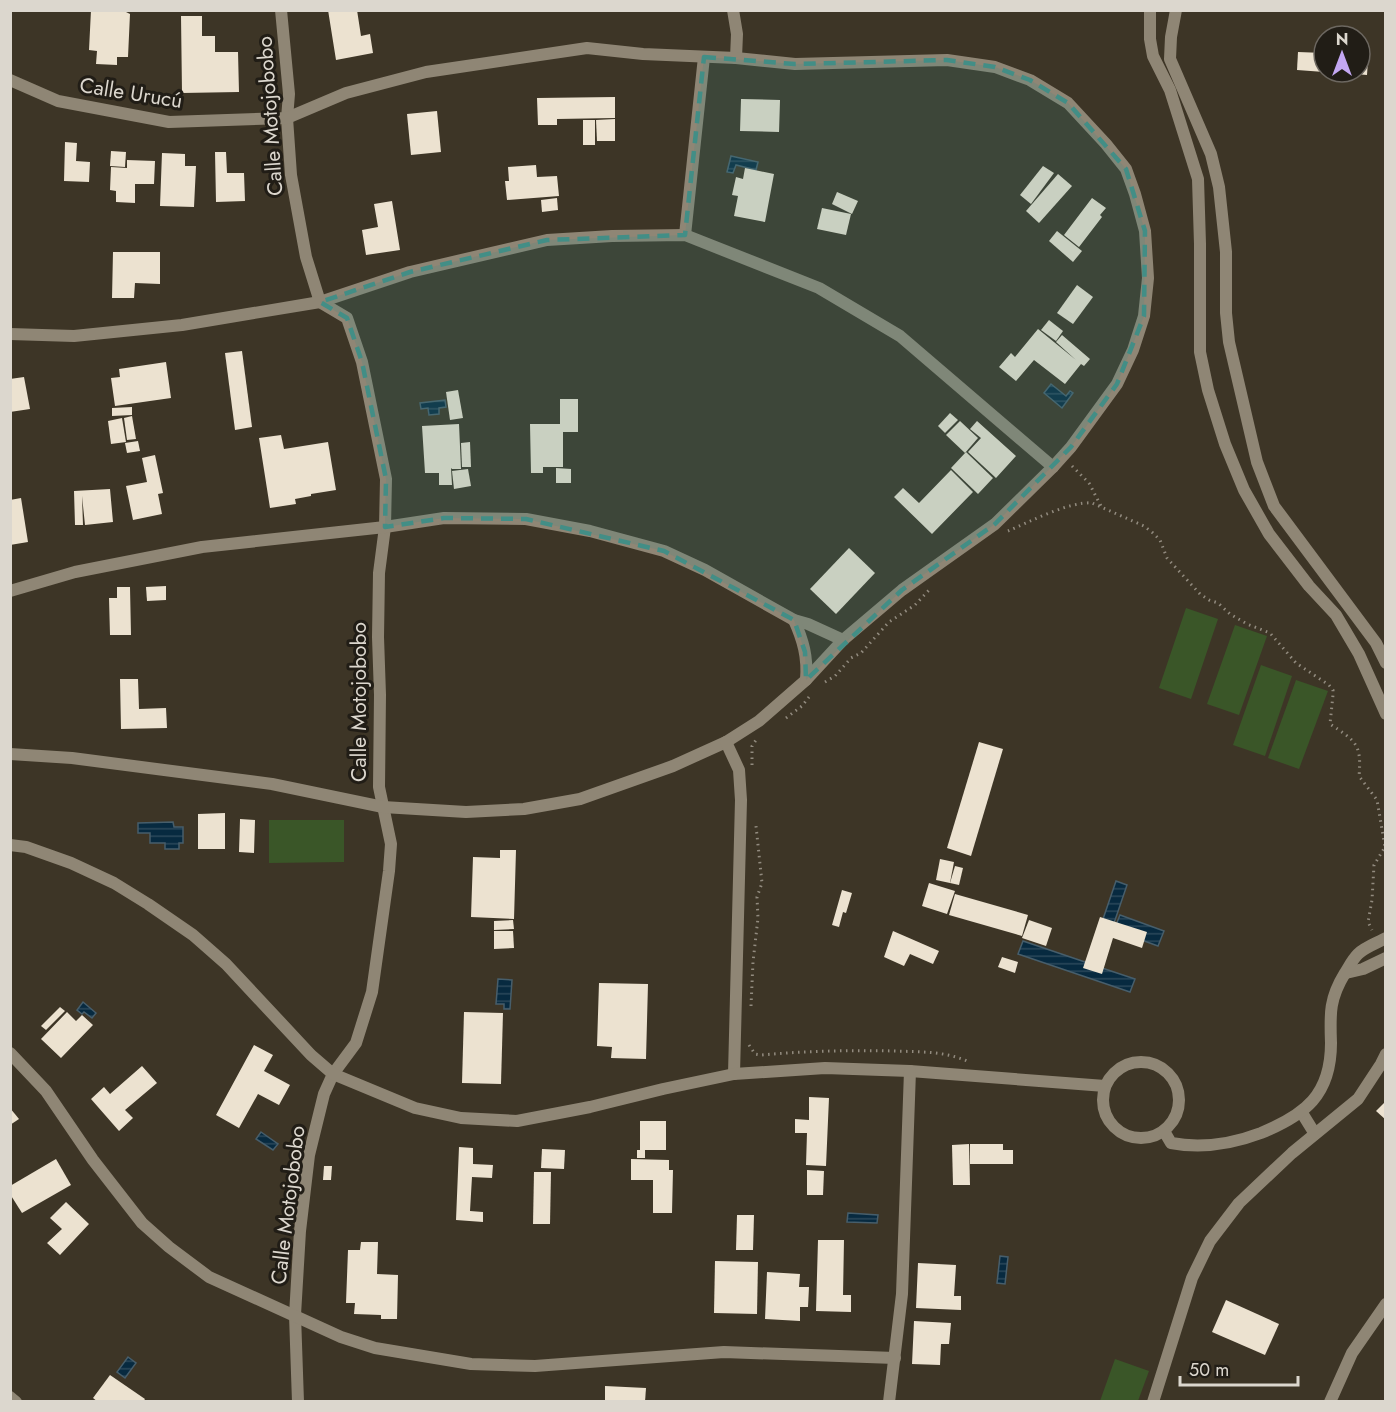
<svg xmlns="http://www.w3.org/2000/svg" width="1396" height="1412" viewBox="0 0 1396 1412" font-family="Jost,sans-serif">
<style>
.pitch{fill:#3a5628}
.water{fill:url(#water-rules);stroke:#475e6b;stroke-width:1.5}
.building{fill:#ece2d0}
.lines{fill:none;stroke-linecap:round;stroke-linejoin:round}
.path{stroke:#928b7f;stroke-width:3;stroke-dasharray:1.5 4.5;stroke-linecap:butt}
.street{stroke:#8f8675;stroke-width:12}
.marked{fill:#428e86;fill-opacity:0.2;stroke:#428e86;stroke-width:4.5;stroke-dasharray:12 8;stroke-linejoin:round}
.labels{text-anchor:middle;stroke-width:6;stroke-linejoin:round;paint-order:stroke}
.street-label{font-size:21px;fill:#dcd7ce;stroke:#211d16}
</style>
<defs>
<pattern id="water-rules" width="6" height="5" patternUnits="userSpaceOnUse" patternTransform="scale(1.5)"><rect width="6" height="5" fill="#072a40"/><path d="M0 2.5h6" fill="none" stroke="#2b485a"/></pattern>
</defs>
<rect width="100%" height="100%" fill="#3d3526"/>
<g class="pitch">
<path d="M1186,608L1218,619L1191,699L1159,688Z"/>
<path d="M1235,625L1267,636L1239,715L1207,704Z"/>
<path d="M1261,665L1292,676L1265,756L1233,745Z"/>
<path d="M1296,680L1328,691L1299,769L1268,758Z"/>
<path d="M269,820H344V862L269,863Z"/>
<path d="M1115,1359L1149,1371L1138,1401H1100Z"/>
</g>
<g class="water">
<path d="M731,156L758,162L756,170L736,165L733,173L727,172Z"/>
<path d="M1051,384L1066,396L1070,391L1073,393L1062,408L1044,393Z"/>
<path d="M445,400L446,407L439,408V414L429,415L428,408L421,409L420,403Z"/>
<path d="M173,822L174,827H183V843H179V849H165V843H150V833H138V823Z"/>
<path d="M1116,881L1127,885L1099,967L1135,979L1130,992L1018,954L1023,941L1088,963Z"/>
<path d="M1120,915L1164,931L1158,946L1114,930Z"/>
<path d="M498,979L512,980L510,1009H504V1004H496Z"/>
<path d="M83,1002L96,1013L92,1018L84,1012L82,1014L77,1010Z"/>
<path d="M261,1132L278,1144L273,1150L256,1139Z"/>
<path d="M848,1213L878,1215L877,1223L847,1222Z"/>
<path d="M1000,1256L1008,1257L1005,1284L997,1283Z"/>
<path d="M128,1357L136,1363L125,1378L117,1372Z"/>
</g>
<g class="building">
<path d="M91,10H95V12L122,10L130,14L128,57H117V65L96,64L97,51L89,50Z"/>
<path d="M328,10H357L361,36L370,34L373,53L336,60Z"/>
<path d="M181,16H202V36H215V52H238L239,92L182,93Z"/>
<path d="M1360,45L1369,46L1367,75L1355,74V72H1360Z"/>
<path d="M1298,52L1324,53V72L1297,70Z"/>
<path d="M615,97V118L557,119V125H538L537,98Z"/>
<path d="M741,99L780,100L779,132L740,131Z"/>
<path d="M437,111L441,152L411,155L407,114Z"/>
<path d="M615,119V141H597L596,120Z"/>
<rect x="583" y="120" width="12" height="25"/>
<path d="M65,142L77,143L76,161L90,162L89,182L64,181Z"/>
<path d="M111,151L126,152L125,167L110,166Z"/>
<path d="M215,152H226L227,173H244L245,201L216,202Z"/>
<path d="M162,153L185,154V166H196L194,207L160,206Z"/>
<path d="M127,160L155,161L154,184H135V203L116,202V191L110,190L111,167L127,168Z"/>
<path d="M536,165L537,177L557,176L559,196L507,200L505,181H509L508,167Z"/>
<path d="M1043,166L1054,173L1031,204L1020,195Z"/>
<path d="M745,168L774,174L765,222L734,216L738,196L732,195L736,177L743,179Z"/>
<path d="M1058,174L1072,186L1039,223L1026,211Z"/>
<path d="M837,192L858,201L852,214L832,204Z"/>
<path d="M557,198L558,210L542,212L541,200Z"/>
<path d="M1092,198L1106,208L1100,215L1102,217L1079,247L1064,235Z"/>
<path d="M392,201L400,250L366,255L362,230L378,227L374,204Z"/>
<path d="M822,208L851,214L846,235L817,229Z"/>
<path d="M1057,231L1082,251L1073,262L1049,241Z"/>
<path d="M113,252H160V284L135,283L134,298H112Z"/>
<path d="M1077,285L1093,297L1073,324L1057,313Z"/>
<path d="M1049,320L1063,331L1056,341L1041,330Z"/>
<path d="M1038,329L1076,360L1056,342L1062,335L1090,359L1084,366L1081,364L1065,384L1034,360L1016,381L999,367L1011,353L1015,357Z"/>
<path d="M242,351L252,427L235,430L225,353Z"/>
<path d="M166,362L171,398L115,406L111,378L120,377L119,369Z"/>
<path d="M24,377L30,409L10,412V379Z"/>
<path d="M458,390L463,418L450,420L446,392Z"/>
<path d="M560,399H578V432H563V467H543V473H531L530,424H560Z"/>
<path d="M132,407V415L112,416V408Z"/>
<path d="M950,413L958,420L945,433L938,426Z"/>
<path d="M132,416L136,439L127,440L124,418Z"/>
<path d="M122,418L126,442L111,444L108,421Z"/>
<path d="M960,421L978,438L965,453L946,435Z"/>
<path d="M977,421L1016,456L996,478L968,452L981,438L970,429Z"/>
<path d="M459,424L461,469H452L451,468L452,485H439V473H425L422,426Z"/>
<path d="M281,435L284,449L328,442L336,490L311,494V496L295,499L296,504L270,508L259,438Z"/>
<path d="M138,441L140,451L127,453L125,443Z"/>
<path d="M470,442L471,467H462L461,443Z"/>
<path d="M966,452L993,478L978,494L951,468Z"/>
<path d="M155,455L163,493L158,494L162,514L133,520L126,486L147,482L142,458Z"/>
<path d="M556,468L571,469V483H556Z"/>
<path d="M468,469L471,486L454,489L452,471Z"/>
<path d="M951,470L973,492L932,534L894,497L903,488L919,503Z"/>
<path d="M110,489L113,522L85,525L82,496L83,525H75L74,491Z"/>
<path d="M21,498L28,542L10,545V500Z"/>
<path d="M849,548L875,573L836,614L810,589Z"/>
<path d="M166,586V600L147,601L146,587Z"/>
<path d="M117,587H130L131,635H110L109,598H117Z"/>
<path d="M120,679H138L139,709L166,708L167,728L121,729Z"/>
<path d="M979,742L1003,749L971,856L947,848Z"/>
<path d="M225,813V849H198V814Z"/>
<path d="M240,819L255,820L254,853L239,852Z"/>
<path d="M500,850H516L514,919L471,917L473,857L500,858Z"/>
<path d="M940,859L954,862L950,883L936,880Z"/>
<path d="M955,866L963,868L959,885L950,883Z"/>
<path d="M929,883L955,891L947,914L922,906Z"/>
<path d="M842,890L852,893L846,913L843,912L839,927L832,925Z"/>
<path d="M955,894L1028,915L1022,936L949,915Z"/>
<path d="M1100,917L1147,932L1142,948L1113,938L1102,974L1083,968Z"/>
<path d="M513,920L514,929L494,930V921Z"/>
<path d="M1029,920L1052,928L1046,946L1022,938Z"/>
<path d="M494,931H513L514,948L494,949Z"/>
<path d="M893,931L939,951L933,964L910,954L904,966L884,957Z"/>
<path d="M1002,957L1018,962L1015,973L998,967Z"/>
<path d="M599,983L648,984L646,1059L611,1058L612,1047L597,1046Z"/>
<path d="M60,1007L65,1011L46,1030L41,1026Z"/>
<path d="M67,1012L76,1021L82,1015L93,1025L61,1058L41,1039Z"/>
<path d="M464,1012L503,1013L501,1084L462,1083Z"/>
<path d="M254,1045L273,1055L264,1071L290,1085L279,1105L258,1094L239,1128L216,1115Z"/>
<path d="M142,1066L157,1083L125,1110L133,1118L119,1131L91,1099L104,1087L110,1094Z"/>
<path d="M809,1097L829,1098L826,1166L806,1165L807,1133H795V1119L809,1120Z"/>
<path d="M1386,1101V1120L1376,1111Z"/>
<path d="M10,1108L19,1119L10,1125Z"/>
<path d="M640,1121H666V1150H645V1158H637V1150H640Z"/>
<path d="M969,1144L970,1185H953L952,1145Z"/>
<path d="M970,1144H1003V1150H1013V1164H970Z"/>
<path d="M459,1147L473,1148V1164L493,1165L492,1178L472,1177L470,1211L483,1212V1222L456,1220Z"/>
<path d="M542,1149L565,1150L564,1169L541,1168Z"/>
<path d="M56,1159L71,1185L22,1213L10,1194V1186Z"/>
<path d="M631,1159L669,1160V1170H673L672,1213H653V1180H631Z"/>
<path d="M324,1166H332L331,1180H323Z"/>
<path d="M807,1170L824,1171L823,1195H807Z"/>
<path d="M534,1172H551L550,1224H533Z"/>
<path d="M66,1202L89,1224L60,1255L47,1243L62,1229L50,1218Z"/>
<path d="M737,1215H754L753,1250H736Z"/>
<path d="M818,1240H844L843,1295H851V1312L816,1311Z"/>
<path d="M361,1242H378L377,1274L398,1275L397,1319H381V1315L354,1314L355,1303H346L348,1250H360Z"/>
<path d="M715,1261L758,1262L757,1314L714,1313Z"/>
<path d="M918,1263L956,1265L954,1296H961V1310L916,1308Z"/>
<path d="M767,1272L800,1274L799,1287H809L808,1307H800V1321L765,1319Z"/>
<path d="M1226,1300L1279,1324L1265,1355L1212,1332Z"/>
<path d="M914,1321L951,1323L949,1344H941L940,1365L912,1364Z"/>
<path d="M110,1375L145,1399L143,1402H98L93,1398Z"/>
<path d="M605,1386L646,1388L645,1402H605Z"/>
</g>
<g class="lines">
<g class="path">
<path d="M1072,466L1089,483L1101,506"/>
<path d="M1008,531C1029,522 1070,501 1092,503L1144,526L1153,533L1160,540L1167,558L1200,594L1209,600L1218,603L1230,614L1247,624L1270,633L1296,663L1329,685L1333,690V695L1330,724C1355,741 1362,743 1359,776L1377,800L1385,847L1374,865L1372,900L1368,922L1372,930"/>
<path d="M825,682L835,676L851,658L861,653L889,622L915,605L931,588"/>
<path d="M786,718L802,706L809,697"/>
<path d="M752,765V746L756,740"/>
<path d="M751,1006L753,962L758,918L757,897L762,883L756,826"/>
<path d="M749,1045L755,1054L761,1055C806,1051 850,1050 895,1051C920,1052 944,1051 967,1061"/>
</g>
<g class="street">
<path d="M281,10L289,94L287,118L291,175L306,257L320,302L347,318L362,362L386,479L385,527L379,573L378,637L380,695L379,787L391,844L389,871L372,992L356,1043L333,1074L324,1094L309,1155L300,1231L295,1315L298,1402"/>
<path d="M733,10L737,34L736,58"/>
<path d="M1150,10V39L1153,56L1170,90L1198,179L1200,244V352L1208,390L1225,444L1244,490L1269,534L1309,586L1336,615L1359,654L1386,714"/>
<path d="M1176,10L1171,37L1170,59L1211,154L1219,187L1226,252V313L1229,342L1257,462L1274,506L1376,643L1386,663"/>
<path d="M10,80L58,101L169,122L287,118L346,93L426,72L587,48L643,54L736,58L795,64L947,60L995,67L1030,80L1068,103L1106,144L1126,169L1135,194L1145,231L1148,278L1144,316L1133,350L1117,384L1071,447L1053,467L995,524L902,590L843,640L806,680L759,721L726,742L673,766L580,799L524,809L466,812L383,807L272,784L72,758L10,754"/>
<path d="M685,235L704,57"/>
<path d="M10,334L74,336L182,325L320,302L410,272L547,240L612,236L685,235L819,288L900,336L1053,467"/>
<path d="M10,591L75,572L202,547L385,527L444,518L526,519L590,531L664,551L705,570L794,620L808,624L843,640"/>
<path d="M794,620C803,640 808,657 806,680"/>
<path d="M726,742L739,770L741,800L734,1074"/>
<path d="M10,845L26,847L71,863L114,883L148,904L193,935L226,964L311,1055L333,1074L415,1108L461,1118L517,1121L590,1107L663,1089L734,1074L825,1068L910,1071L1105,1086"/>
<path d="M1346,973L1363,969L1386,958"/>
<path d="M10,1053L46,1091L93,1160L142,1223L169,1247L209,1277L341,1337L375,1348L471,1364L535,1366L724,1352L895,1358"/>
<circle cx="1141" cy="1100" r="38"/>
<path d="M1302,1113L1315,1134"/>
<path d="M1164,1131L1171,1143C1203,1149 1232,1144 1261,1133C1305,1115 1331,1095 1331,1043C1330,1014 1329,999 1345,973C1349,967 1352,960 1358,954C1365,947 1377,943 1386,938"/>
<path d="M10,1397L16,1402"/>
<path d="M889,1402L902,1294L910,1071"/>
<path d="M1153,1402L1192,1278L1210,1241L1239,1203L1292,1153L1358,1099L1381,1064L1386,1054"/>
<path d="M1330,1402L1352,1353L1386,1304"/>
</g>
</g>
<path class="marked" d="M704,57L795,64L947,60L995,67L1030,80L1068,103L1126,169L1145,231L1144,316L1117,384L1071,447L995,524L902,590L806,680L805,652L794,620L664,551L526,519L444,518L385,527L386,479L362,362L347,318L320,302L410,272L547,240L685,235Z"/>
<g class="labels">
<g class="street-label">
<text transform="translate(131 93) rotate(9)" y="7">Calle Urucú</text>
<text transform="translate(270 116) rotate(-94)" y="7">Calle Motojobobo</text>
<text transform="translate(359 702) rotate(-90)" y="7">Calle Motojobobo</text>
<text transform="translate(288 1205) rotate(-83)" y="7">Calle Motojobobo</text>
</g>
</g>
<rect width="1396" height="1412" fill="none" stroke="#dcd7ce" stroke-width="24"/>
<g transform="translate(1342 54)"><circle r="28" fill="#211d16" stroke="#6c6760" stroke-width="1.5"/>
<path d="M0-4.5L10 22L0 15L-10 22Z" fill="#c3a7f2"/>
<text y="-9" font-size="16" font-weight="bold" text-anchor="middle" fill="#dcd7ce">N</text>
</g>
<path d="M1180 1376v9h118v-9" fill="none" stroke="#dcd7ce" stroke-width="3"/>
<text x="1189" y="1376" font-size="18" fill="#dcd7ce" stroke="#211d16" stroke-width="4.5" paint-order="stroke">50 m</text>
</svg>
